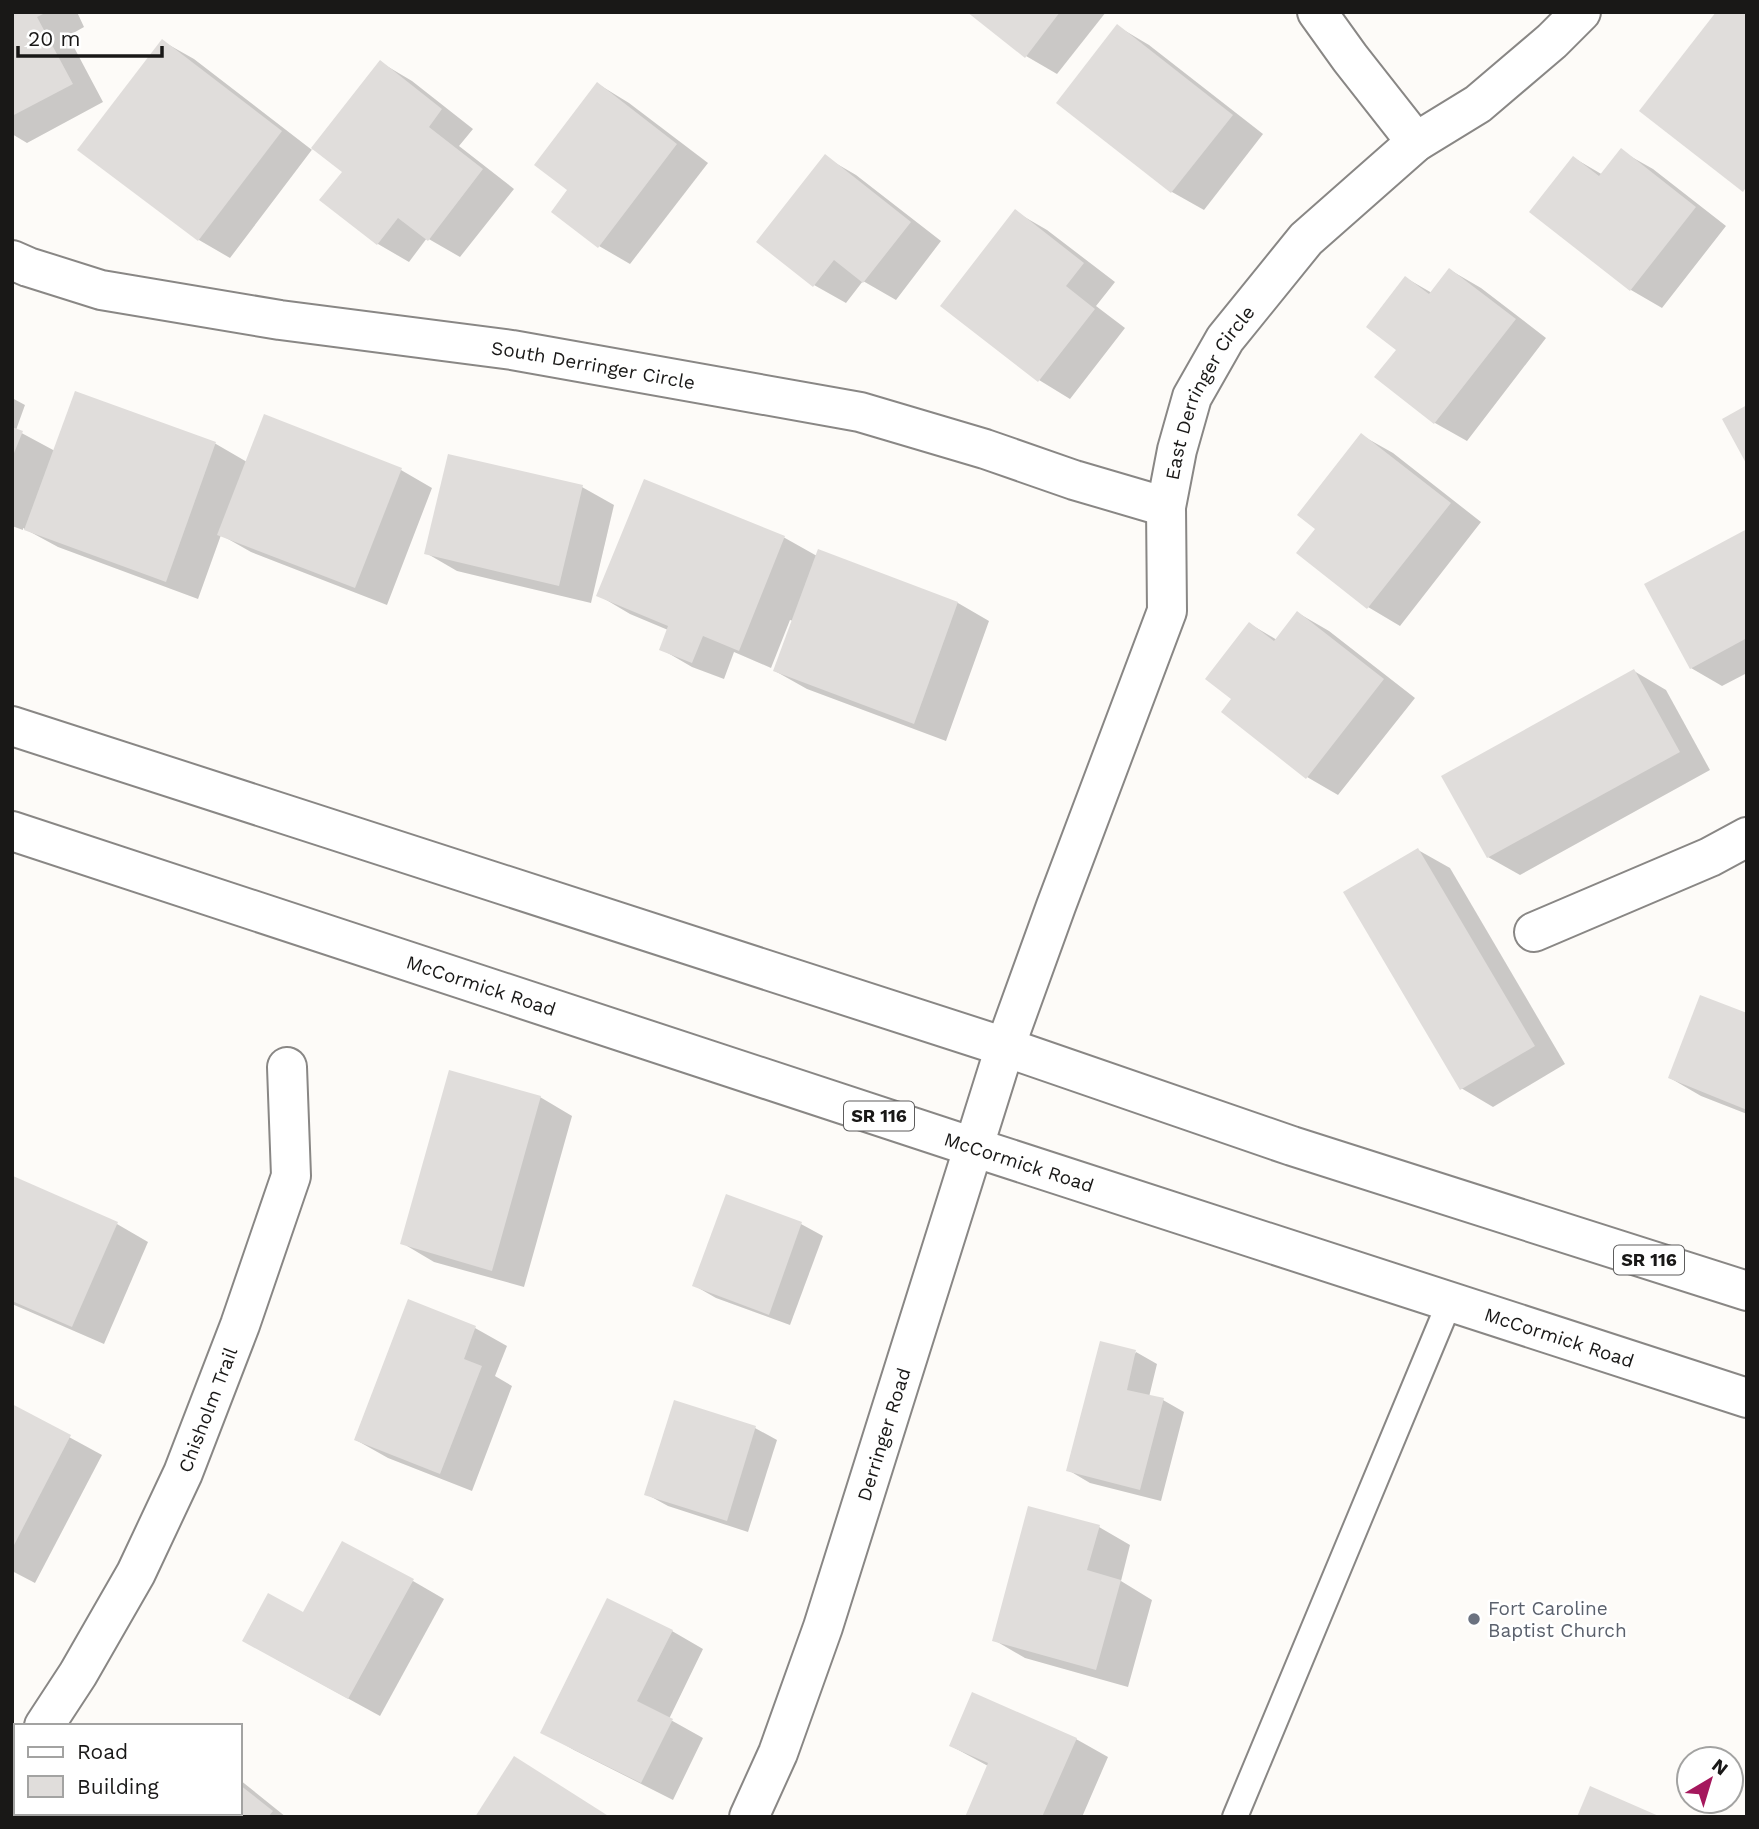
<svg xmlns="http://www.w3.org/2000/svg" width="1759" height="1829" viewBox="0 0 1759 1829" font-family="'Work Sans',sans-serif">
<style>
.shadow{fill:#0003}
.building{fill:#e0dddb}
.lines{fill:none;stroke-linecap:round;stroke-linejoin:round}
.service-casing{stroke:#898785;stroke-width:28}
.minor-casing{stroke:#898785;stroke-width:42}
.primary-casing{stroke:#898785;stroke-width:42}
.service{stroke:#fff;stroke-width:24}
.minor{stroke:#fff;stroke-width:38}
.primary{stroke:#fff;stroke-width:38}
.worship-dot{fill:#6b7280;stroke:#fff;stroke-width:2.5}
.labels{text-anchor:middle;stroke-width:5;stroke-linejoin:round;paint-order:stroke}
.shield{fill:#fff;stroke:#5e5d5d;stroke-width:2}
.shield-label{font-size:18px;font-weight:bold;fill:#191817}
.street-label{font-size:19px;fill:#191817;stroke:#fff}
.worship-label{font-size:19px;fill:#5b616d;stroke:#fff;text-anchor:start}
</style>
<rect width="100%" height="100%" fill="#fdfbf8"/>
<g class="shadow">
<path d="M12,12H77L84,27L68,36L103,102L27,143L12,134Z"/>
<path d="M970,12H1106L1057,74L1026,56Z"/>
<path d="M1117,26L1149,45L1263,134L1204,210L1172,192L1058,103Z"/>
<path d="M162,41L194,59L312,150L380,62L412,81L473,129L459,146L514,189L460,257L427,238L409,262L378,244L344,171L314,147L230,258L199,240Z"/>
<path d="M598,84L629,103L708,163L630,264L599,246L570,190Z"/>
<path d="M1621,151L1653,169L1726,226L1662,308L1631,290L1574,158L1603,175Z"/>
<path d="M825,157L856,175L941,241L896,300L863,281L846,303L814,285L759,242Z"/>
<path d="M1016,212L1047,230L1115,282L1096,306L1125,328L1070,399L1039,380Z"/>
<path d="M1450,270L1481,288L1546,338L1467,441L1435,423L1377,377L1399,349L1406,278L1432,293Z"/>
<path d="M76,393L216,444L247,462L401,470L432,488L387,605L251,552L221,535L198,599L58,547L23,528V530L12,526V398L25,405L16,430L55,451Z"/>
<path d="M1361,435L1393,453L1481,522L1400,626L1368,607L1298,553L1318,528Z"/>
<path d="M645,481L785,538L817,556L819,551L958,603L989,621L946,741L807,689L775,671L793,621L790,620L771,668L734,652L724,679L692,667L661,649L668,630L630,614L598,595Z"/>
<path d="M582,487L614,505L591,603L457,571L426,553Z"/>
<path d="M1747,531V673L1722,686L1691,668Z"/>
<path d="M1298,613L1329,631L1415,698L1338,795L1307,777L1250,624L1277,640Z"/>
<path d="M1634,671L1666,690L1710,770L1520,875L1488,857Z"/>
<path d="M1418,850L1450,868L1565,1064L1493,1107L1461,1088Z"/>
<path d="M1747,1015V1114L1701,1096L1670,1078Z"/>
<path d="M540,1097L572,1116L524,1287L434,1262L402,1243Z"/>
<path d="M14,1178L117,1224L148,1242L104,1344L12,1304V1182Z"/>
<path d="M727,1196L801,1224L823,1236L790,1325L716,1298L695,1286Z"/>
<path d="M475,1328L507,1346L495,1376L512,1386L472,1491L388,1458L356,1440Z"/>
<path d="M1136,1352L1157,1364L1149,1397L1163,1400L1184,1412L1161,1501L1090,1483L1068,1470Z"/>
<path d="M12,1406L102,1455L35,1583L12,1571Z"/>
<path d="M755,1428L777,1440L748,1532L668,1506L646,1494Z"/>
<path d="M1099,1527L1130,1545L1121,1581L1152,1600L1128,1687L1025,1658L994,1640Z"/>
<path d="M413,1581L444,1599L380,1716L276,1659L304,1615Z"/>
<path d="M672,1631L703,1649L669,1719L703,1738L673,1800L574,1750L543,1732Z"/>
<path d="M1076,1739L1108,1757L1082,1817H966L988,1766L951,1746Z"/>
<path d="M240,1780L286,1817H136L240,1813Z"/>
</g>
<g class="building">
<path d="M12,12H47L37,17L73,84L12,116Z"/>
<path d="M967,12H1060L1025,58Z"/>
<path d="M1716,12H1747V186L1743,192L1639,111Z"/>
<path d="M1117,24L1233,115L1171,193L1056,103Z"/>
<path d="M162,39L282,131L198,241L77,150Z"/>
<path d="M380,60L442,109L429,127L483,169L428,241L398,218L377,245L319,200L342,172L311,148Z"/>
<path d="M597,82L677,144L598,248L551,212L567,190L534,165Z"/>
<path d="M1621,148L1696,207L1630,291L1529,212L1573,156L1599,176Z"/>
<path d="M825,154L911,222L863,283L834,260L813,287L756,242Z"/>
<path d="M1015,209L1084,263L1066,286L1095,309L1038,382L940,306Z"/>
<path d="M1449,268L1516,319L1434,424L1374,377L1396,350L1366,327L1405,276L1429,294Z"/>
<path d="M75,391L216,442L166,582L24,530Z"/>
<path d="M1747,405V465L1722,419Z"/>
<path d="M264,414L402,468L355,588L217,535Z"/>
<path d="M12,427L23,431L12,458Z"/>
<path d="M1361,433L1451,503L1367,609L1296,553L1315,529L1297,515Z"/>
<path d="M448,454L583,485L559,586L424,554Z"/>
<path d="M644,479L785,536L739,651L703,636L692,663L659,650L668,626L596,596Z"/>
<path d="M1747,529V638L1690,669L1644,584Z"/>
<path d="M818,549L958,602L914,724L773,671Z"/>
<path d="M1297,611L1384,679L1306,779L1221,712L1231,699L1205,679L1249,622L1274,641Z"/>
<path d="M1634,669L1680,752L1487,858L1441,776Z"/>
<path d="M1418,848L1535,1046L1460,1090L1343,892Z"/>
<path d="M1700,995L1747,1013V1110L1668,1078Z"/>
<path d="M449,1070L541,1096L492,1271L400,1244Z"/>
<path d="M13,1176L118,1222L72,1327L12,1301Z"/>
<path d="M726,1194L802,1222L769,1315L692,1286Z"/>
<path d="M408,1299L476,1326L464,1359L482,1366L440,1474L354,1440Z"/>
<path d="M1100,1341L1136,1350L1127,1390L1164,1398L1140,1490L1066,1471Z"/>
<path d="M674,1400L756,1426L727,1521L644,1495Z"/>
<path d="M12,1404L71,1435L12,1549Z"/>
<path d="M1028,1506L1100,1525L1087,1570L1121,1580L1096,1670L992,1641Z"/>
<path d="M342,1541L414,1579L348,1699L242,1641L268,1593L303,1612Z"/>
<path d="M607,1598L673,1630L637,1701L673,1719L641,1783L540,1733Z"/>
<path d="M972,1692L1077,1738L1042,1817H965L988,1763L949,1746Z"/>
<path d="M514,1756L610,1817H475Z"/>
<path d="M240,1785L273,1811L268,1817H134L137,1813H240Z"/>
<path d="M1590,1786L1661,1817H1577Z"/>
</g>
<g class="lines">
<defs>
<path id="service" d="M1235,1817L1450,1301"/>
<g id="minor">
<path d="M1317,12L1350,58L1416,142"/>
<path id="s1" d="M12,260L28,267L101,290L280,320L512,350L860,412L985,449L1074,480L1166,507"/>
<path d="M1534,932L1710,857L1747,837"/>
<path id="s2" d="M44,1726L78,1674L136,1573L183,1473L240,1325L291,1176L287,1067"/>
<path d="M12,1773L16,1768"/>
<path id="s3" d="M749,1817L778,1753L823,1627L1005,1047L1056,906L1167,611L1166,507L1177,450L1192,397L1225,339L1306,239L1416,142L1478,104L1552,41L1581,12"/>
</g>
<g id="primary">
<path d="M12,726L1005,1047L1292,1146L1747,1291"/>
<path id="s4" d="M12,831L973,1147L1747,1398"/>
</g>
</defs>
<use href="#service" class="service-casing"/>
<use href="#minor" class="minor-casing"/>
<use href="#primary" class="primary-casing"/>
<use href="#service" class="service"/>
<use href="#minor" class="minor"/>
<use href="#primary" class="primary"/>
</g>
<circle class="worship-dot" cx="1474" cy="1619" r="7"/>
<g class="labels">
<g class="shield">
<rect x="844" y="1101.5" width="70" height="29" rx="5"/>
<rect x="1614" y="1245.5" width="70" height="29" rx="5"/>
</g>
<g class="shield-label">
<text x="879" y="1122">SR 116</text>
<text x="1649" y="1266">SR 116</text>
</g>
<g class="street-label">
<text dy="7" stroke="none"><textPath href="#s1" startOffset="592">South Derringer Circle</textPath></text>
<text dy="7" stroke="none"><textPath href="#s3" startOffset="1505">East Derringer Circle</textPath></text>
<text dy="7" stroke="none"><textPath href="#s4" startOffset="494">McCormick Road</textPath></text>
<text dy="7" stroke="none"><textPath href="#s4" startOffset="1060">McCormick Road</textPath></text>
<text dy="7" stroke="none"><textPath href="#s4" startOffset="1628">McCormick Road</textPath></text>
<text dy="7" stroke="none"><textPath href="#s2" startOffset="357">Chisholm Trail</textPath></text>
<text dy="7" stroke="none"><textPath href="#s3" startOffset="406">Derringer Road</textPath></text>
</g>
<g class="worship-label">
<text x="1488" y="1615">Fort Caroline<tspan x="1488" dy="22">Baptist Church</tspan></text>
</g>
</g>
<rect width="1759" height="1829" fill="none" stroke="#191817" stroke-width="28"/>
<rect x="14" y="1724" width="228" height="91" fill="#ffffff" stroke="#a3a3a2" stroke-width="2"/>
<rect x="28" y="1747" width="35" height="10" fill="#ffffff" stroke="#a3a3a2" stroke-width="2"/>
<text x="77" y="1759" font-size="21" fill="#191817">Road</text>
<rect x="28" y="1776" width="35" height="21" fill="#e0dddb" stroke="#a3a3a2" stroke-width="2"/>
<text x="77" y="1794" font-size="21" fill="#191817">Building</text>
<g transform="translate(1710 1780) rotate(38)"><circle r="33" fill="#ffffff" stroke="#a3a3a2" stroke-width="2"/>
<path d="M0-5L12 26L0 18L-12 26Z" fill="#a5185d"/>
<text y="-10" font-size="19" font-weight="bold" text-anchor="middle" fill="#191817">N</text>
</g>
<path d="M18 46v10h144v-10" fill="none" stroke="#191817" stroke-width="3.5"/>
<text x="28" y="46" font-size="21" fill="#191817" stroke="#ffffff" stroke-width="5" paint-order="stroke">20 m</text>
</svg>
